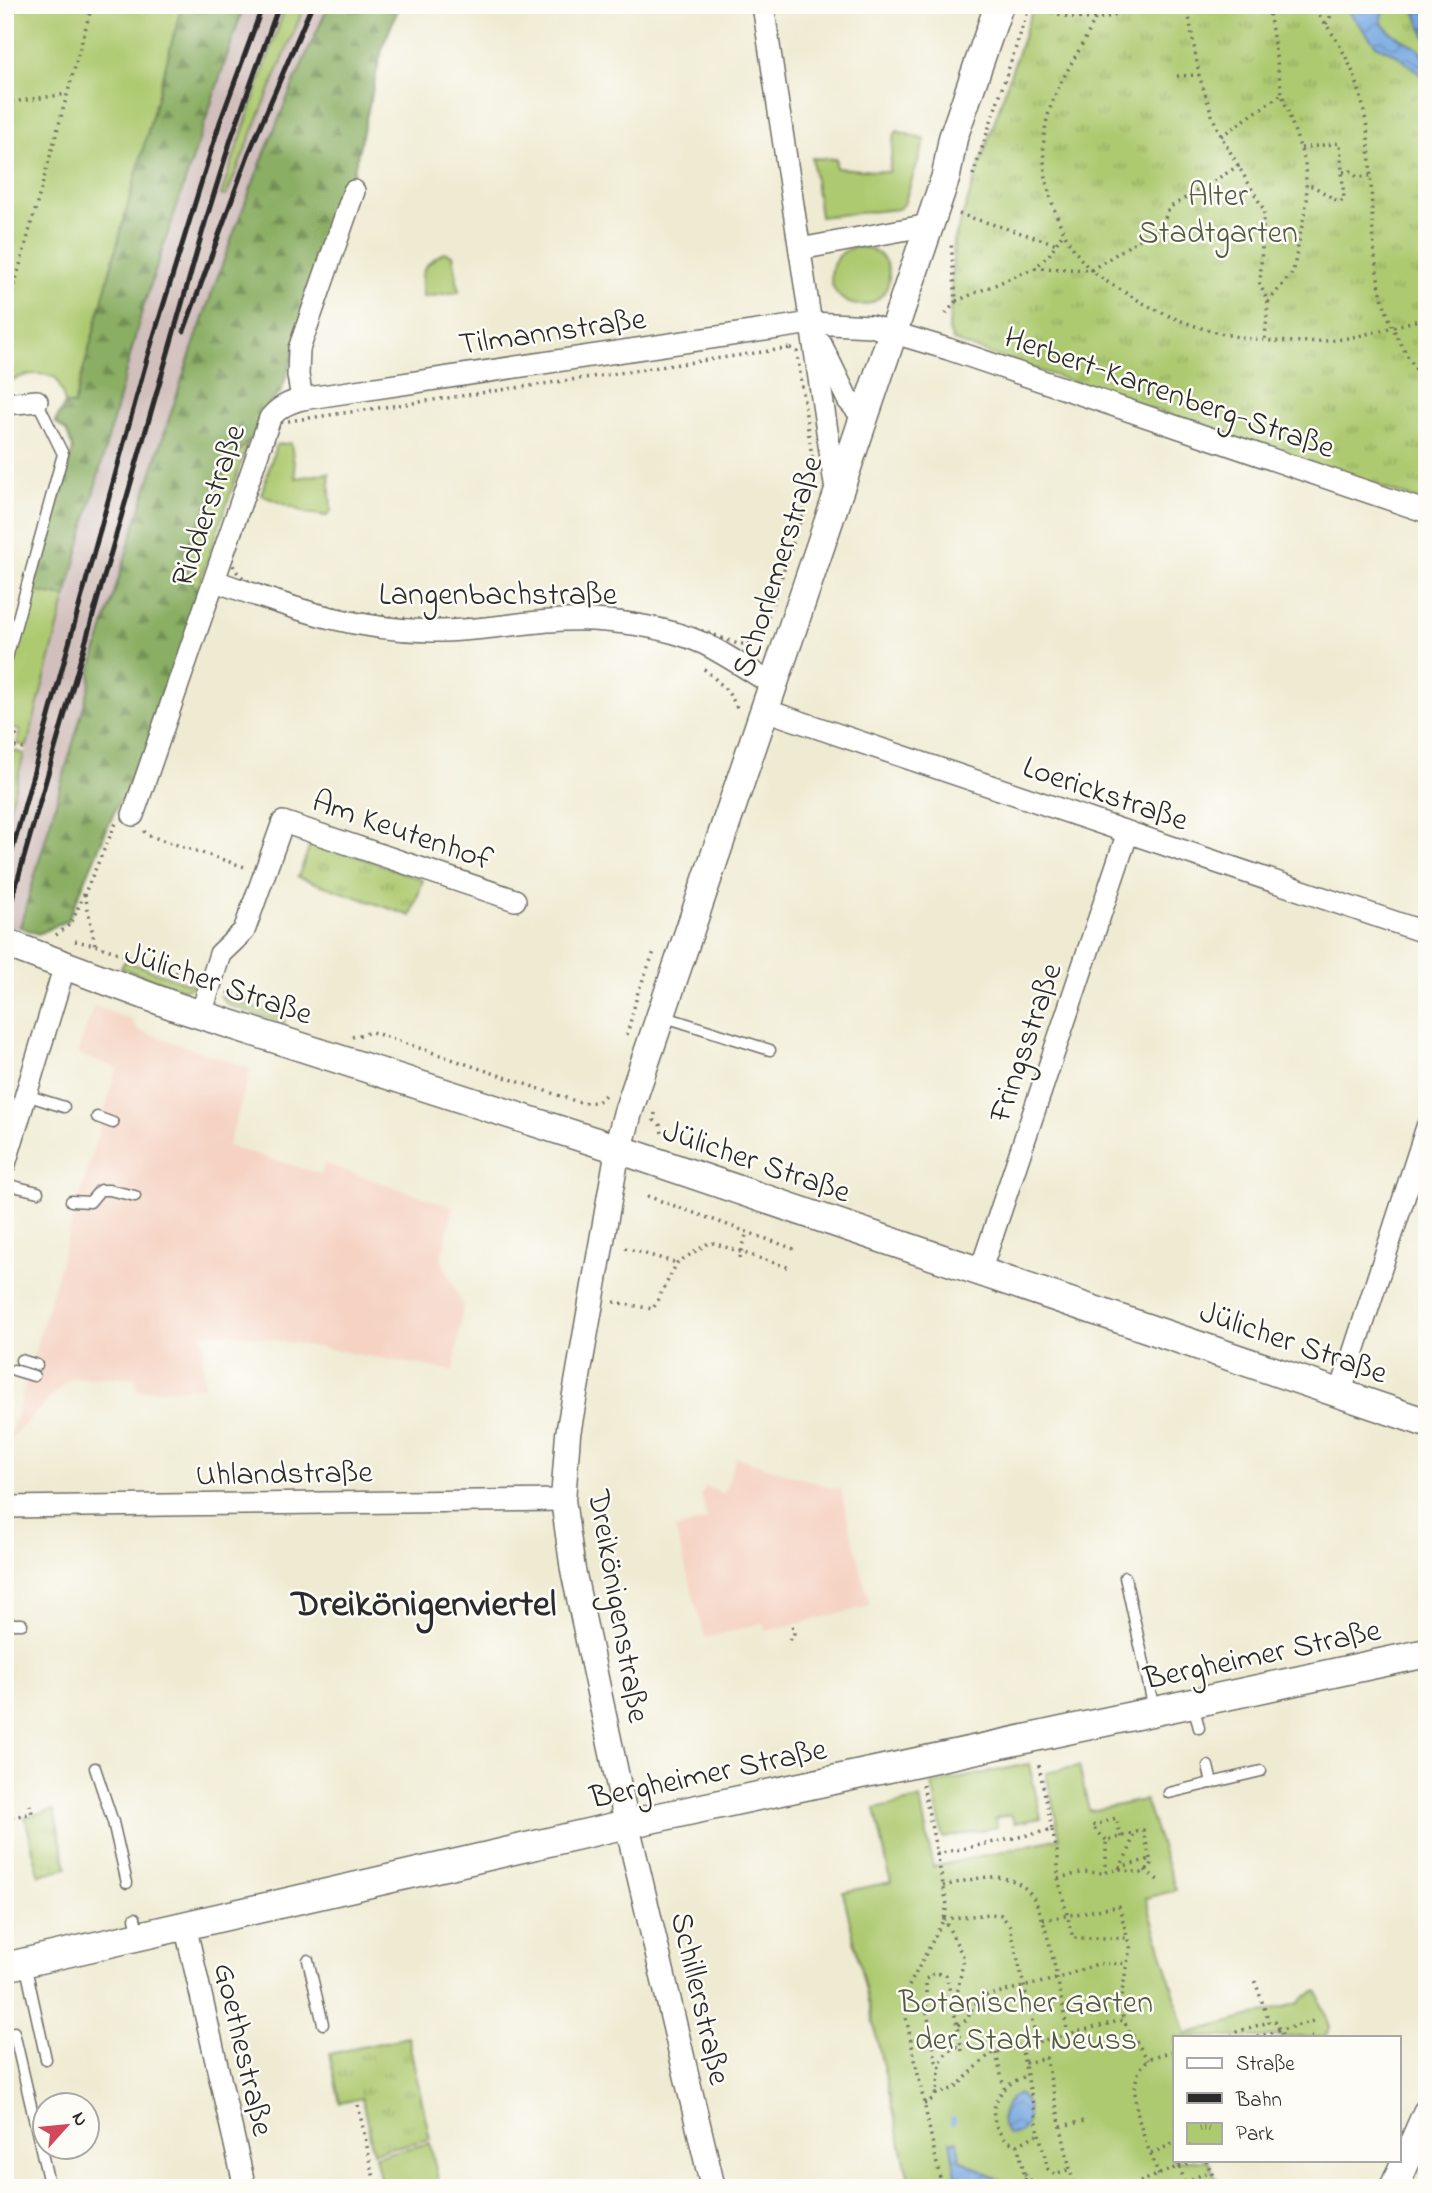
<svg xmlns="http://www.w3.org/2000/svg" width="1432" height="2193" viewBox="0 0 1432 2193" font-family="'Indie Flower',sans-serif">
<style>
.built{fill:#f5d2c2}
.railway{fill:#d1bfbd}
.green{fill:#aeca71;stroke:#6c7a4e;stroke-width:2}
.forest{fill:url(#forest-firs);stroke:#5a6c47;stroke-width:2}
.park{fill:url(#park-tufts);stroke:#6c7a4e;stroke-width:2}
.water{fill:url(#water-waves);stroke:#506986;stroke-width:2}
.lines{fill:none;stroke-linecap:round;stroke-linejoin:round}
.stream{stroke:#76a7e1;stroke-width:6}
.service-casing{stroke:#706e66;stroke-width:13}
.minor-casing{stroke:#706e66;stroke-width:24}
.tertiary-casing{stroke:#706e66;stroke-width:27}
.secondary-casing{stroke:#706e66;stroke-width:31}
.path{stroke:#706e66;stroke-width:3.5;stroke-dasharray:2 5;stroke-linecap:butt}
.service{stroke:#fff;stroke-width:10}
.minor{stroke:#fff;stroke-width:21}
.tertiary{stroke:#fff;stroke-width:24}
.secondary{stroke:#fff;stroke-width:28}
.rail{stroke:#2b2b2b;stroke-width:5}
.labels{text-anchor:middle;stroke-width:5;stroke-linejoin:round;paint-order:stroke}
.park-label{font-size:32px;fill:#525b40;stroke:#fdfcf7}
.street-label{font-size:32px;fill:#2b2b2b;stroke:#fdfcf7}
.district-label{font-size:38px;font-weight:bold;fill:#2b2b2b;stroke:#fdfcf7}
</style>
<defs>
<pattern id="forest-firs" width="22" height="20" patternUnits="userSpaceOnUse" patternTransform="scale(1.75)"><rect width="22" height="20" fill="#8aae63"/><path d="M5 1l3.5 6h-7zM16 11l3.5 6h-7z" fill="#718e52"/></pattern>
<pattern id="park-tufts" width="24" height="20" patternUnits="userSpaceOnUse" patternTransform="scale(1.75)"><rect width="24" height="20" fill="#aeca71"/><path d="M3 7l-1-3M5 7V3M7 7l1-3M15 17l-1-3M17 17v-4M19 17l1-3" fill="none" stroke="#8ea45d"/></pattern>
<pattern id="water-waves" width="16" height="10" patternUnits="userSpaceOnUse" patternTransform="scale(1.75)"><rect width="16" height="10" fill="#76a7e1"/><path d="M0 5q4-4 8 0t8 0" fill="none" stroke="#6188b7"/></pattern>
</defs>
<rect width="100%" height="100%" fill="#fdfcf7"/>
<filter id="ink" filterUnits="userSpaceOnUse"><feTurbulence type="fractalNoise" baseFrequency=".0143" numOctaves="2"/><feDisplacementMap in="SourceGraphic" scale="14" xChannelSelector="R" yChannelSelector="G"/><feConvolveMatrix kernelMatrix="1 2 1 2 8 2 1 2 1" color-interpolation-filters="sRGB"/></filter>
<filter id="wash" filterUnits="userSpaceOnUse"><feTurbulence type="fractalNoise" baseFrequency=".00686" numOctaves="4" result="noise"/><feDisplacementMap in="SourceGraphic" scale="28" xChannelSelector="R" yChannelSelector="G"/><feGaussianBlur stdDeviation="1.57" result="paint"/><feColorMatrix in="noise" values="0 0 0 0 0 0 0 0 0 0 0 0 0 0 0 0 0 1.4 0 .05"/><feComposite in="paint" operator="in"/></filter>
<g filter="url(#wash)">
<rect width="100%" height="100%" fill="#efebd3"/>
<g class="built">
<path d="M94,1006L131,1019L138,1030L251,1069L228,1146L321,1174L325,1164L453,1207L441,1258L463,1307L454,1371L235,1333L204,1334V1387L137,1391L135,1377L70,1378L9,1440L117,1068L77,1054Z"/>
<path d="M736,1457L804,1479L836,1489L840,1488L870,1606L766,1631L763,1623L705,1638L675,1529L707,1520L701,1495L705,1487L724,1494Z"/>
</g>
<path class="railway" d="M244,5H286L221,194L225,196L305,5H329L309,49L246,204L167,427L131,537L91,670L90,684L5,978V825L142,311Z"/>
<g class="green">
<path d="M5,5H182L74,405L65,404L62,391L56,378C36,370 24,375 5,383Z"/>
<path d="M286,5H305L226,196L221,195Z"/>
<path d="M897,131L925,140L904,204L898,209L820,217L812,158L836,159V168L889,172L894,136Z"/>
<circle cx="860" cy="276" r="29"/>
<path d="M444,252L453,255L459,292L423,297C420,270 421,267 444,252Z"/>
<path d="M249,440L196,593L188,570L189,542L232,459Z"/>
<path d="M291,443L296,478L329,473L331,511L327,516L306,513L261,495L276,445Z"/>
<path d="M33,591L66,597L27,746L17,744L20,730L5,726V677Z"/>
<path d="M5,733L13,735L9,749L24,754L5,825Z"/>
<path d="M125,961L198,987L184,989L121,968Z"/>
<path d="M220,996L285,1018L284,1024L228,1005Z"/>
<path d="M1029,1764L1041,1818L1014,1823L1011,1814L995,1818L997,1827L943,1838L932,1784Z"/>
<path d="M1079,1766L1089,1811L1145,1800L1176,1890L1146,1898L1186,2034L1299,2003L1304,1997L1317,1991L1330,2028L1325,2037H1175V2160H1208L1220,2188H911L843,1892L891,1882L875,1809L920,1799L933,1867L1060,1838L1046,1773Z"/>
<path d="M430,2143L440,2188H382L375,2156Z"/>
</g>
<g class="forest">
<path d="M182,5H244L142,311L66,597L33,591L73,449L67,432L55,422L65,404L74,405Z"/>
<path d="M329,5H400L383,45L351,183L281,392L266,407L256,442L249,440L232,459L189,542L188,570L196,592L203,595L173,679L167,678L148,735L154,738L134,794L119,801L68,920L38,934L20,927L90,684L91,670C158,446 229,218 329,5Z"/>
</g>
<g class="park">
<path d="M1034,5H1427V503L953,341L949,331L954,241Z"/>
<path d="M312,840L423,880L411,916L298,877Z"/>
<path d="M54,1810L67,1868L39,1875L25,1817Z"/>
<path d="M408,2037L430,2139L373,2152L362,2098L340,2103L329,2054Z"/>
</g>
<g class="water">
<path d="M1343,5H1392C1383,10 1379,15 1383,25C1410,53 1427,34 1427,86L1418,72L1395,54L1376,45Z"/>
<path d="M1404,5H1427V42L1416,13Z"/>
<path d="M1019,2093C1031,2102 1031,2123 1020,2133L1008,2135C997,2121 1003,2100 1019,2093Z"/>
<path d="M957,2140L961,2160L1015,2188H958L950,2141Z"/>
</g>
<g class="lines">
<path class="stream" d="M953,2119V2122"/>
</g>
</g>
<g filter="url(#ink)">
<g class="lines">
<defs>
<g id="service">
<path d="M5,665L63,454L37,401"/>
<path d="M662,1016L770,1050"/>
<path d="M26,1095L64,1107"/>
<path d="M97,1117L113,1123"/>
<path d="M5,1184L38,1192"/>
<path d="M71,1201L90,1202L100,1190H109L135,1196"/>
<path d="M21,1360L37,1365"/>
<path d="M14,1370L34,1376"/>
<path d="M1125,1577L1154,1709"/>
<path d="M5,1624H22"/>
<path d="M1193,1704L1199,1728"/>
<path d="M1208,1766L1212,1783"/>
<path d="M95,1768L113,1822L127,1883"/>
<path d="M1169,1793L1261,1771"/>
<path d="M135,1918L139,1936"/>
<path d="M308,1960L323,2024"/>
<path d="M25,1963L46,2059"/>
<path d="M14,2032L50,2188"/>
</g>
<g id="minor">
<path d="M763,5L836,491"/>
<path d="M800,249L929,225"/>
<path d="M821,344L848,400L863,417"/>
<path d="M302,399L298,375L299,349L354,191"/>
<path d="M5,404L37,401"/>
<path d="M215,581C290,607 350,630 431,631C476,632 520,622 564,620C607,618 665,626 705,644C728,656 751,671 773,685"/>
<path d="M765,710L1427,933"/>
<path d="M133,815L270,418C279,407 288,403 302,399L811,323L871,326L948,349L1427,512"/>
<path d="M201,1014L220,954L244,931L283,822L515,900"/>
<path d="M5,1164L65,965"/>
<path d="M980,1272L1128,832"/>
<path d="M1340,1394L1427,1127"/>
<path d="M5,1507L563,1500"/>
<path d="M185,1925L245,2188"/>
</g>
<path id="tertiary" d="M618,1149L568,1434L563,1500L573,1570L627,1824L713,2188"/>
<g id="secondary">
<path d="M5,943L180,1008L618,1149L1427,1423"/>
<path d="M618,1149L628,1112L946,176L953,138L999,5"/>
<path d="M5,1967L627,1824L1427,1653"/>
<path d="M1394,2188L1427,2113"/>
</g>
</defs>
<use href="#service" class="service-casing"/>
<use href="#minor" class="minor-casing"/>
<use href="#tertiary" class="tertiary-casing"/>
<use href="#secondary" class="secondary-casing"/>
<g class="path">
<path d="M1032,5C1062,17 1103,29 1131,5"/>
<path d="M1095,5V19C1080,53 1053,87 1046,124C1041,150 1044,176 1052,202C1060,227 1071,251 1091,270C1102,280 1118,288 1131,296C1193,333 1251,345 1324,341C1358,339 1393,326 1427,318"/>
<path d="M1187,5L1199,75L1213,118L1221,136L1264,210L1260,284L1268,302L1265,339"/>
<path d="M1311,5C1332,30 1352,62 1360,94C1378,158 1365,231 1382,296C1390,329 1409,359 1427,387"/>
<path d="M1326,24L1330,17V5"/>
<path d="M1177,76L1199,75"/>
<path d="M5,103L67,94"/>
<path d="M1221,136L1282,94"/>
<path d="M1301,148L1340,143L1344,200L1339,202L1313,186L1306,185"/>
<path d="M1343,172L1351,171L1357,177L1370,176"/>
<path d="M973,175L1030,5"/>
<path d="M959,214L1057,244"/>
<path d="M1035,268L1091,270L1157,228L1165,218L1169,208L1240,165"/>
<path d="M5,278L18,275"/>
<path d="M956,301L1035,268L1049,255L1063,233"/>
<path d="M1268,302L1293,272L1307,200L1305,162L1282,94L1268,5"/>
<path d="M946,314L956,301L951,242"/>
<path d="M5,319L92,5"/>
<path d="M790,348L797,352L815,478L763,632L748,644H738C698,628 653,615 610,611C566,608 525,615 482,618C412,624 342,614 277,591C259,585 235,581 232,560L279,424L282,422Z"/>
<path d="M704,669C718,681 732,693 738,711"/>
<path d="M5,730L17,733L13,746L26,750"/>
<path d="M144,831L147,835L245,867"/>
<path d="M85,894L95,945"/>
<path d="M56,935L69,925L74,917L116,823"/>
<path d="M75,941L95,945L191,978"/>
<path d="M227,992L285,1014"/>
<path d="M627,1035L638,992L654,952"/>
<path d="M352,1037L372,1032L581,1103L598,1102L608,1092"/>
<path d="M655,1113L654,1120L660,1125L662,1133L669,1136"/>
<path d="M647,1196L797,1250"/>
<path d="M625,1248L677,1263"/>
<path d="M740,1258L747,1231"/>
<path d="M614,1302L653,1309L677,1263L710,1242L790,1268"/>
<path d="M789,1640L794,1633L792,1625"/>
<path d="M923,1785L937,1854L1052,1830L1038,1761"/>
<path d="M5,1819L32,1813L30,1805"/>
<path d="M1052,1830L1058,1856V1878L1073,1938H1128"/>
<path d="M1106,1840L1092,1826L1116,1818L1121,1837"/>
<path d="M937,1854L947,1905L944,1919L908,1988L904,2008L942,2188"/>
<path d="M1119,1867L1151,1859"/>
<path d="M1119,1869L1129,1850L1134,1833"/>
<path d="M1145,1870L1158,1880"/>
<path d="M1058,1878L1085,1872L1103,1873L1119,1869L1141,1873L1152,1866L1143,1830L1106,1841V1872"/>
<path d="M943,1886C963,1882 988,1873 1007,1879C1016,1881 1024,1886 1030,1893C1047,1912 1062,2004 1068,2034"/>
<path d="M1043,1920L1119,1906L1130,1947L1121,1998L1123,2020"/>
<path d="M1255,1981L1269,2022L1275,2021L1283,2037"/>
<path d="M958,2025L967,2020L973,2006L985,1996L1056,1979L1097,1964L1127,1963"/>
<path d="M1224,2037L1234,2035"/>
<path d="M1234,2037L1233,2033L1269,2022"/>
<path d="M1257,2037L1313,2021"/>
<path d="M1311,2037H1312"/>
<path d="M1021,2046L1039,2133L1018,2145L1027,2188"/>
<path d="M962,2051L952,2000L957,1994L964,1958L944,1919L989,1914L1001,1915L1010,1926L1037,2042"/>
<path d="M996,2053L1004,2088"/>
<path d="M1025,2063L1046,2058L1074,2188"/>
<path d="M940,2068L936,2061L926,2007V1979L935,1973L946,1975L952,2000"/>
<path d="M936,2094L955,2088L990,2054L1123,2020L1148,2060"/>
<path d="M924,2104C945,2096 934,2074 943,2058C947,2051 954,2048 961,2045"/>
<path d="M358,2105L376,2188"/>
<path d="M1061,2126L1085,2121"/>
<path d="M1039,2134L1048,2169L1054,2174L1071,2169"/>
<path d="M1018,2145C1013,2143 1006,2141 1003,2137C982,2112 1000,2083 1027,2076"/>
<path d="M1151,2153L1175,2143"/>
<path d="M1206,2160L1218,2188"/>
<path d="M1179,2167L1188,2188"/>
<path d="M1025,2174L1038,2188"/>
<path d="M1159,2175C1148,2148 1118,2083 1148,2060C1155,2055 1167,2054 1175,2051"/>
<path d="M1185,2182L1210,2171"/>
<path d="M1127,2187L1195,2160"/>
</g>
<use href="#service" class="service"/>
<use href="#minor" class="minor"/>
<use href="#tertiary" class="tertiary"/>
<use href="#secondary" class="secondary"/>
<g class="rail">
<path d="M184,331L248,155L312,5"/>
<path d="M5,877L148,355L220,122L263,5"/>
<path d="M5,924L205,223L232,136L279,5"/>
</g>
</g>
</g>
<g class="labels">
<g class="park-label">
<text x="1218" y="205">Alter<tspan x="1218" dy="37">Stadtgarten</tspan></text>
<text x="1026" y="2012">Botanischer Garten<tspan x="1026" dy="37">der Stadt Neuss</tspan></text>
</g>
<g class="street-label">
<text transform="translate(552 330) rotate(-8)" y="11">Tilmannstraße</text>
<text transform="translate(1170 391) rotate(19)" y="11">Herbert-Karrenberg-Straße</text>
<text transform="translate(207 505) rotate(-71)" y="11">Ridderstraße</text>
<text transform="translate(776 566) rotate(-72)" y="11">Schorlemerstraße</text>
<text x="498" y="604">Langenbachstraße</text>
<text transform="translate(1106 792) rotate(19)" y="11">Loerickstraße</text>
<text transform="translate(403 829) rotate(19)" y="11">Am Keutenhof</text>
<text transform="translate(219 982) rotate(19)" y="11">Jülicher Straße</text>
<text transform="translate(1024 1042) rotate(-71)" y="11">Fringsstraße</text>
<text transform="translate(757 1160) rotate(19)" y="11">Jülicher Straße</text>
<text transform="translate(1294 1341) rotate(19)" y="11">Jülicher Straße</text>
<text transform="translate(284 1472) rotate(-1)" y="11">Uhlandstraße</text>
<text transform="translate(620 1606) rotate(80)" y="11">Dreikönigenstraße</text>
<text transform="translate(1262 1653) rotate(-12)" y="11">Bergheimer Straße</text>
<text transform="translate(708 1772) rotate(-12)" y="11">Bergheimer Straße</text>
<text transform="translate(702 1998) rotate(77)" y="11">Schillerstraße</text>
<text transform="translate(245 2049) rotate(77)" y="11">Goethestraße</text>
</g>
<g class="district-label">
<text x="424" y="1615">Dreikönigenviertel</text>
</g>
</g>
<rect width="1432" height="2193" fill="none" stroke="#fdfcf7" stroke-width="28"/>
<rect x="1173" y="2036" width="228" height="126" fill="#fdfcf7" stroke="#a9a8a5" stroke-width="2"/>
<rect x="1187" y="2058" width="35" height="10" fill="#ffffff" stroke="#a9a8a5" stroke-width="2"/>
<text x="1236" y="2070" font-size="21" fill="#2b2b2b">Straße</text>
<rect x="1187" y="2093" width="35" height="10" fill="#2b2b2b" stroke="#a9a8a5" stroke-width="2"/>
<text x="1236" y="2106" font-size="21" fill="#2b2b2b">Bahn</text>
<rect x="1187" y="2123" width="35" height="21" fill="url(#park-tufts)" stroke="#a9a8a5" stroke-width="2"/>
<text x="1236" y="2140" font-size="21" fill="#2b2b2b">Park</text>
<g transform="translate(66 2126) rotate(63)"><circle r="33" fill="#fdfcf7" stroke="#a9a8a5" stroke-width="2"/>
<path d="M0-5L12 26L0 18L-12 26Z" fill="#d1495b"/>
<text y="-10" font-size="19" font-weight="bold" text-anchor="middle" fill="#2b2b2b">N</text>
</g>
</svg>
